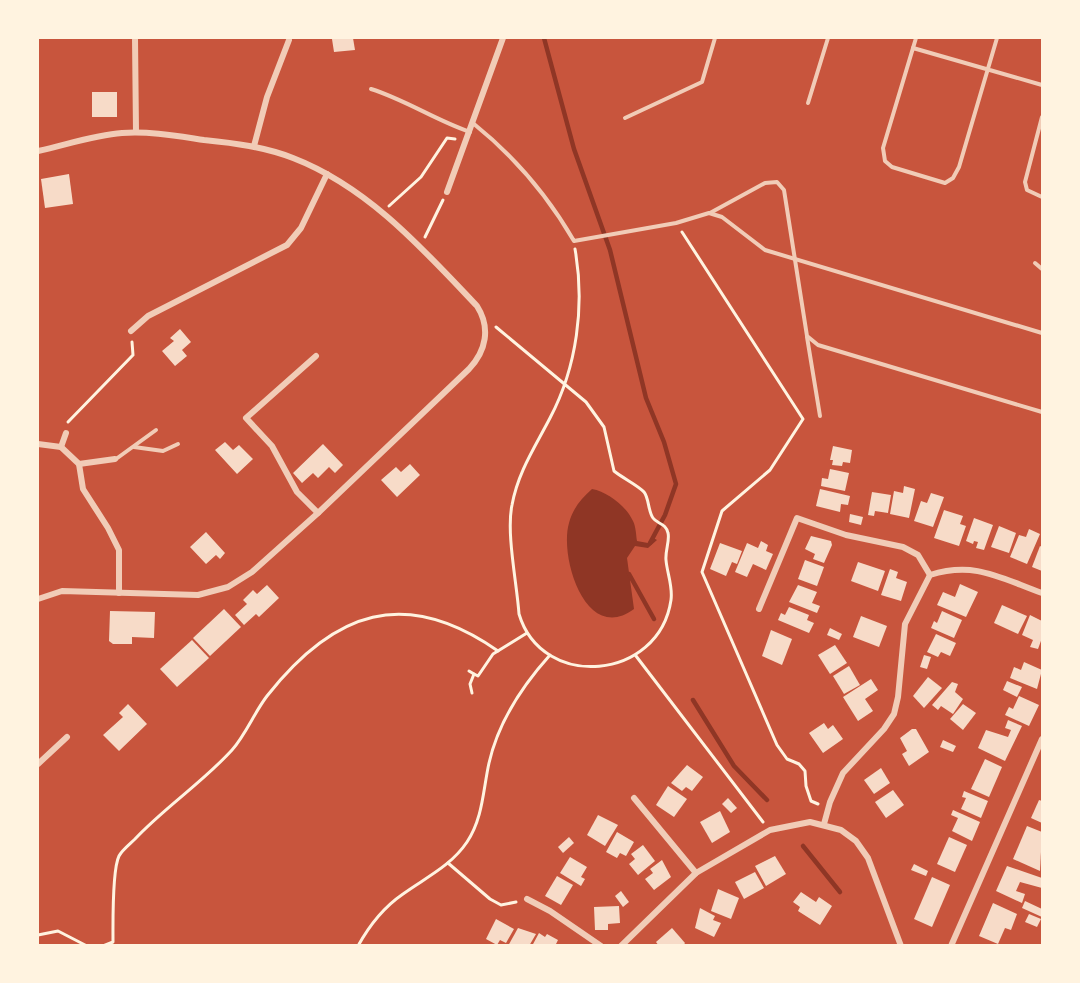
<svg xmlns="http://www.w3.org/2000/svg" width="1080" height="983" viewBox="0 0 1080 983" font-family="'Open Sans',sans-serif">
<style>
.water{fill:#8f3625}
.lines{fill:none;stroke-linecap:round;stroke-linejoin:round}
.stream{stroke:#8f3625;stroke-width:4.5}
.building{fill:#f7dbc8}
.path{stroke:#fff3e0;stroke-width:3}
.service{stroke:#f1ccb7;stroke-width:4}
.minor{stroke:#f1ccb7;stroke-width:6}
</style>
<rect width="100%" height="100%" fill="#c8553d"/>
<path class="water" d="M592,489C608,492 626,506 633,521C636,527 636,535 637,541L648,543L652,537L657,540L648,548L635,546L627,558L634,609C586,645 559,557 569,523C573,508 581,499 592,489Z"/>
<g class="lines">
<g class="stream">
<path d="M544,38L574,149L610,250L646,398L664,442L676,484L665,515L650,543"/>
<path d="M629,574L654,619"/>
<path d="M693,700L734,766L767,800"/>
<path d="M803,846L840,892"/>
</g>
</g>
<g class="building">
<path d="M353,38L355,50L334,52L332,39Z"/>
<rect x="92" y="92" width="25" height="25"/>
<path d="M69,174L73,204L45,208L41,179Z"/>
<path d="M180,329L191,342L182,350L187,356L175,366L162,351L174,341L170,338Z"/>
<path d="M225,442L233,450L239,445L253,459L237,474L215,450Z"/>
<path d="M323,444L343,465L335,473L329,467L318,478L313,473L302,483L293,473Z"/>
<path d="M833,446L852,450L850,463L843,462L842,466L832,465L833,460H830Z"/>
<path d="M410,464L420,475L397,497L381,480L396,467L401,472Z"/>
<path d="M830,469L849,473L845,491L821,486L822,478L828,479Z"/>
<path d="M904,486L915,489L909,518L890,514L894,491L903,493Z"/>
<path d="M820,489L850,496L848,505L841,504L840,512L816,506Z"/>
<path d="M872,492L891,495L888,513L875,511L874,516L868,515Z"/>
<path d="M931,493L944,497L933,527L914,521L921,501L927,503Z"/>
<path d="M944,510L963,516L960,524L966,526L959,546L934,538Z"/>
<path d="M850,514L863,517L861,525L849,522Z"/>
<path d="M974,518L993,525L984,550L976,548L978,542L974,541L973,544L966,541Z"/>
<path d="M999,526L1016,533L1009,553L991,547Z"/>
<path d="M1029,529L1040,534L1027,564L1010,557L1019,535L1026,537Z"/>
<path d="M206,532L225,553L220,559L216,555L206,564L190,547Z"/>
<path d="M811,536L831,541L832,545L824,563L813,559L815,554L805,549Z"/>
<path d="M761,541L768,545L766,551L773,554L766,570L753,564L747,577L735,572L747,543L758,548Z"/>
<path d="M720,543L742,551L737,564L732,562L726,576L710,569Z"/>
<path d="M1040,546L1042,547V571L1032,567Z"/>
<path d="M805,560L824,567L817,586L798,579Z"/>
<path d="M858,562L885,571L878,591L851,581Z"/>
<path d="M890,569L898,572L896,578L907,582L901,601L881,595Z"/>
<path d="M960,584L978,592L966,617L937,605L943,592L955,597Z"/>
<path d="M267,585L279,598L259,617L256,614L244,625L235,615L247,604L243,600L253,590L257,594Z"/>
<path d="M798,585L817,592L812,603L820,606L817,613L789,602Z"/>
<path d="M1002,605L1027,616L1018,634L994,623Z"/>
<path d="M789,607L809,615L807,620L814,623L809,633L778,620L781,613L785,615Z"/>
<path d="M224,609L241,627L210,656L193,638Z"/>
<path d="M110,611L155,612L154,638L132,637V644H113L109,641Z"/>
<path d="M942,611L962,620L954,638L931,628L934,621L937,623Z"/>
<path d="M1030,615L1042,621V638L1038,649L1030,647L1033,640L1022,635Z"/>
<path d="M861,616L887,626L879,647L853,637Z"/>
<path d="M830,628L842,634L839,640L827,635Z"/>
<path d="M771,630L792,639L782,665L762,656Z"/>
<path d="M936,634L956,643L950,656L941,652L938,657L927,652Z"/>
<path d="M192,640L209,658L177,687L160,669Z"/>
<path d="M835,645L847,663L830,674L818,655Z"/>
<path d="M924,655L931,657L927,669L920,667Z"/>
<path d="M1024,662L1042,670L1037,689L1010,678L1014,667L1021,670Z"/>
<path d="M849,666L860,685L844,694L833,676Z"/>
<path d="M928,677L942,688L924,708L913,696Z"/>
<path d="M871,679L878,690L865,699L873,711L858,721L843,697Z"/>
<path d="M1007,681L1022,687L1017,697L1003,690Z"/>
<path d="M952,682L958,684L955,692L963,699L953,714L941,706L938,710L932,705Z"/>
<path d="M1019,696L1039,705L1029,726L1005,715L1009,707L1013,709Z"/>
<path d="M128,704L147,724L119,751L103,735L123,717L119,713Z"/>
<path d="M963,704L976,713L963,730L950,719Z"/>
<path d="M1008,720L1022,726L1005,761L978,748L986,730L1008,737L1011,730L1005,728Z"/>
<path d="M824,723L828,729L833,725L843,739L823,753L809,733Z"/>
<path d="M912,729H916L929,752L909,766L902,754L907,751L900,738Z"/>
<path d="M943,740L956,746L953,752L940,747Z"/>
<path d="M985,759L1002,767L989,797L971,789Z"/>
<path d="M687,765L703,777L692,791L686,787L682,791L671,783Z"/>
<path d="M881,768L890,783L874,794L864,780Z"/>
<path d="M668,786L687,799L674,817L656,805Z"/>
<path d="M893,790L904,805L886,818L875,802Z"/>
<path d="M964,791L988,801L981,818L961,809L966,798L962,797Z"/>
<path d="M728,798L737,808L731,813L722,804Z"/>
<path d="M1039,800L1042,801V823L1031,818Z"/>
<path d="M953,810L980,822L972,841L952,831L958,818L951,815Z"/>
<path d="M720,811L730,832L712,843L700,822Z"/>
<path d="M598,815L618,825L605,846L587,835Z"/>
<path d="M1027,826L1042,832L1040,871L1013,859Z"/>
<path d="M617,832L634,842L626,856L620,853L617,858L606,852Z"/>
<path d="M569,837L574,843L563,853L558,847Z"/>
<path d="M949,837L967,845L955,872L937,864Z"/>
<path d="M643,845L655,861L638,875L629,864L635,859L631,854Z"/>
<path d="M775,856L786,874L766,886L755,866Z"/>
<path d="M570,857L587,867L581,877L585,879L581,886L560,873Z"/>
<path d="M662,860L671,877L654,890L645,879L653,873L650,869Z"/>
<path d="M914,864L928,871L926,876L911,870Z"/>
<path d="M1007,866L1042,878V888L1020,882L1016,891L1025,894L1022,903L996,891Z"/>
<path d="M755,872L764,888L744,899L735,882Z"/>
<path d="M557,876L573,885L561,905L545,896Z"/>
<path d="M932,877L950,885L932,927L914,919Z"/>
<path d="M718,889L739,898L731,919L711,911Z"/>
<path d="M621,891L629,902L623,907L615,896Z"/>
<path d="M801,892L816,902L819,897L832,906L820,925L798,911L800,907L793,902Z"/>
<path d="M1025,901L1042,909V917L1022,908Z"/>
<path d="M993,903L1017,914L1011,930L1005,928L998,944L979,936Z"/>
<path d="M619,906L620,923L608,924V930H595L594,907Z"/>
<path d="M700,908L715,916L713,920L721,923L714,937L695,928Z"/>
<path d="M1029,914L1041,919L1037,927L1025,922Z"/>
<path d="M496,919L514,929L506,943L500,940L497,945L486,939Z"/>
<path d="M518,928L536,934L529,946H508Z"/>
<path d="M672,928L685,943L683,946H659L656,942Z"/>
<path d="M539,933L545,937L547,934L558,940L555,946H532Z"/>
</g>
<g class="lines">
<g class="path">
<path d="M389,206L421,177L447,138L455,139"/>
<path d="M682,232L803,419L770,470L722,511L702,572L777,745L787,759L799,764L805,771L806,786L811,801L818,804"/>
<path d="M425,237L443,200"/>
<path d="M496,327L586,402L604,427L614,471C621,477 639,486 644,492C649,498 648,511 653,518C657,524 666,523 668,533C670,540 665,551 666,560C667,573 673,586 671,600C659,681 542,691 519,614C517,584 506,533 512,505C518,472 535,447 550,418C577,367 585,305 575,249"/>
<path d="M68,422L133,355L132,342"/>
<path d="M636,656L763,822"/>
<path d="M469,671L474,674L470,684L472,693"/>
<path d="M474,674L478,676L493,654L527,633"/>
<path d="M448,863L490,899L501,905L516,902"/>
<path d="M38,935L58,931L87,946"/>
<path d="M103,946L113,942C113,925 112,870 119,856C122,850 130,844 135,839C165,807 202,783 232,750C246,734 254,713 267,696C334,611 405,586 498,651"/>
<path d="M358,946C369,926 384,907 403,894C425,878 451,866 467,842C483,818 483,790 489,763C498,723 523,685 550,655"/>
</g>
<g class="service">
<path d="M997,38L959,167L953,178L945,183L892,167L885,161L883,148L913,48L1042,85"/>
<path d="M913,48L916,38"/>
<path d="M371,89C406,100 435,120 470,132"/>
<path d="M808,103L828,38"/>
<path d="M1042,117L1025,182L1027,190L1042,197"/>
<path d="M625,118L702,82L715,38"/>
<path d="M474,124C515,157 548,196 574,241L676,223L709,213L722,217L765,250L1042,333"/>
<path d="M710,213L765,183L777,182L784,190L807,336L818,345L1042,412"/>
<path d="M1035,263L1042,269"/>
<path d="M807,337L820,416"/>
<path d="M134,447L163,451L178,444"/>
<path d="M116,459L156,430"/>
</g>
<g class="minor">
<path d="M135,38L136,132"/>
<path d="M254,146L267,97L289,40"/>
<path d="M38,151C66,145 94,135 122,133C150,131 177,136 204,140C234,143 265,147 293,158C368,187 423,249 477,306C491,328 486,351 469,369L318,513L252,572L228,587L198,595L62,591L38,599"/>
<path d="M447,192L503,38"/>
<path d="M131,331L148,316L287,245L301,228L327,174"/>
<path d="M316,356L246,418L272,446L297,492L318,513"/>
<path d="M38,444L61,447L66,433"/>
<path d="M61,447L79,464L83,489L108,528L119,550V593"/>
<path d="M79,464L115,459"/>
<path d="M759,609L797,518L846,535L903,547L918,555L930,575"/>
<path d="M38,764L67,737"/>
<path d="M634,798L696,873"/>
<path d="M824,824L830,802L843,773L884,729L894,714L898,697L905,624L930,575C975,561 1000,578 1042,593"/>
<path d="M527,899L550,911L601,946"/>
<path d="M621,946L696,873L770,830L810,822L841,830L856,841L868,858L901,946"/>
<path d="M951,946L1042,739"/>
</g>
</g>
<rect width="1080" height="983" fill="none" stroke="#fff3e0" stroke-width="78"/>
</svg>
